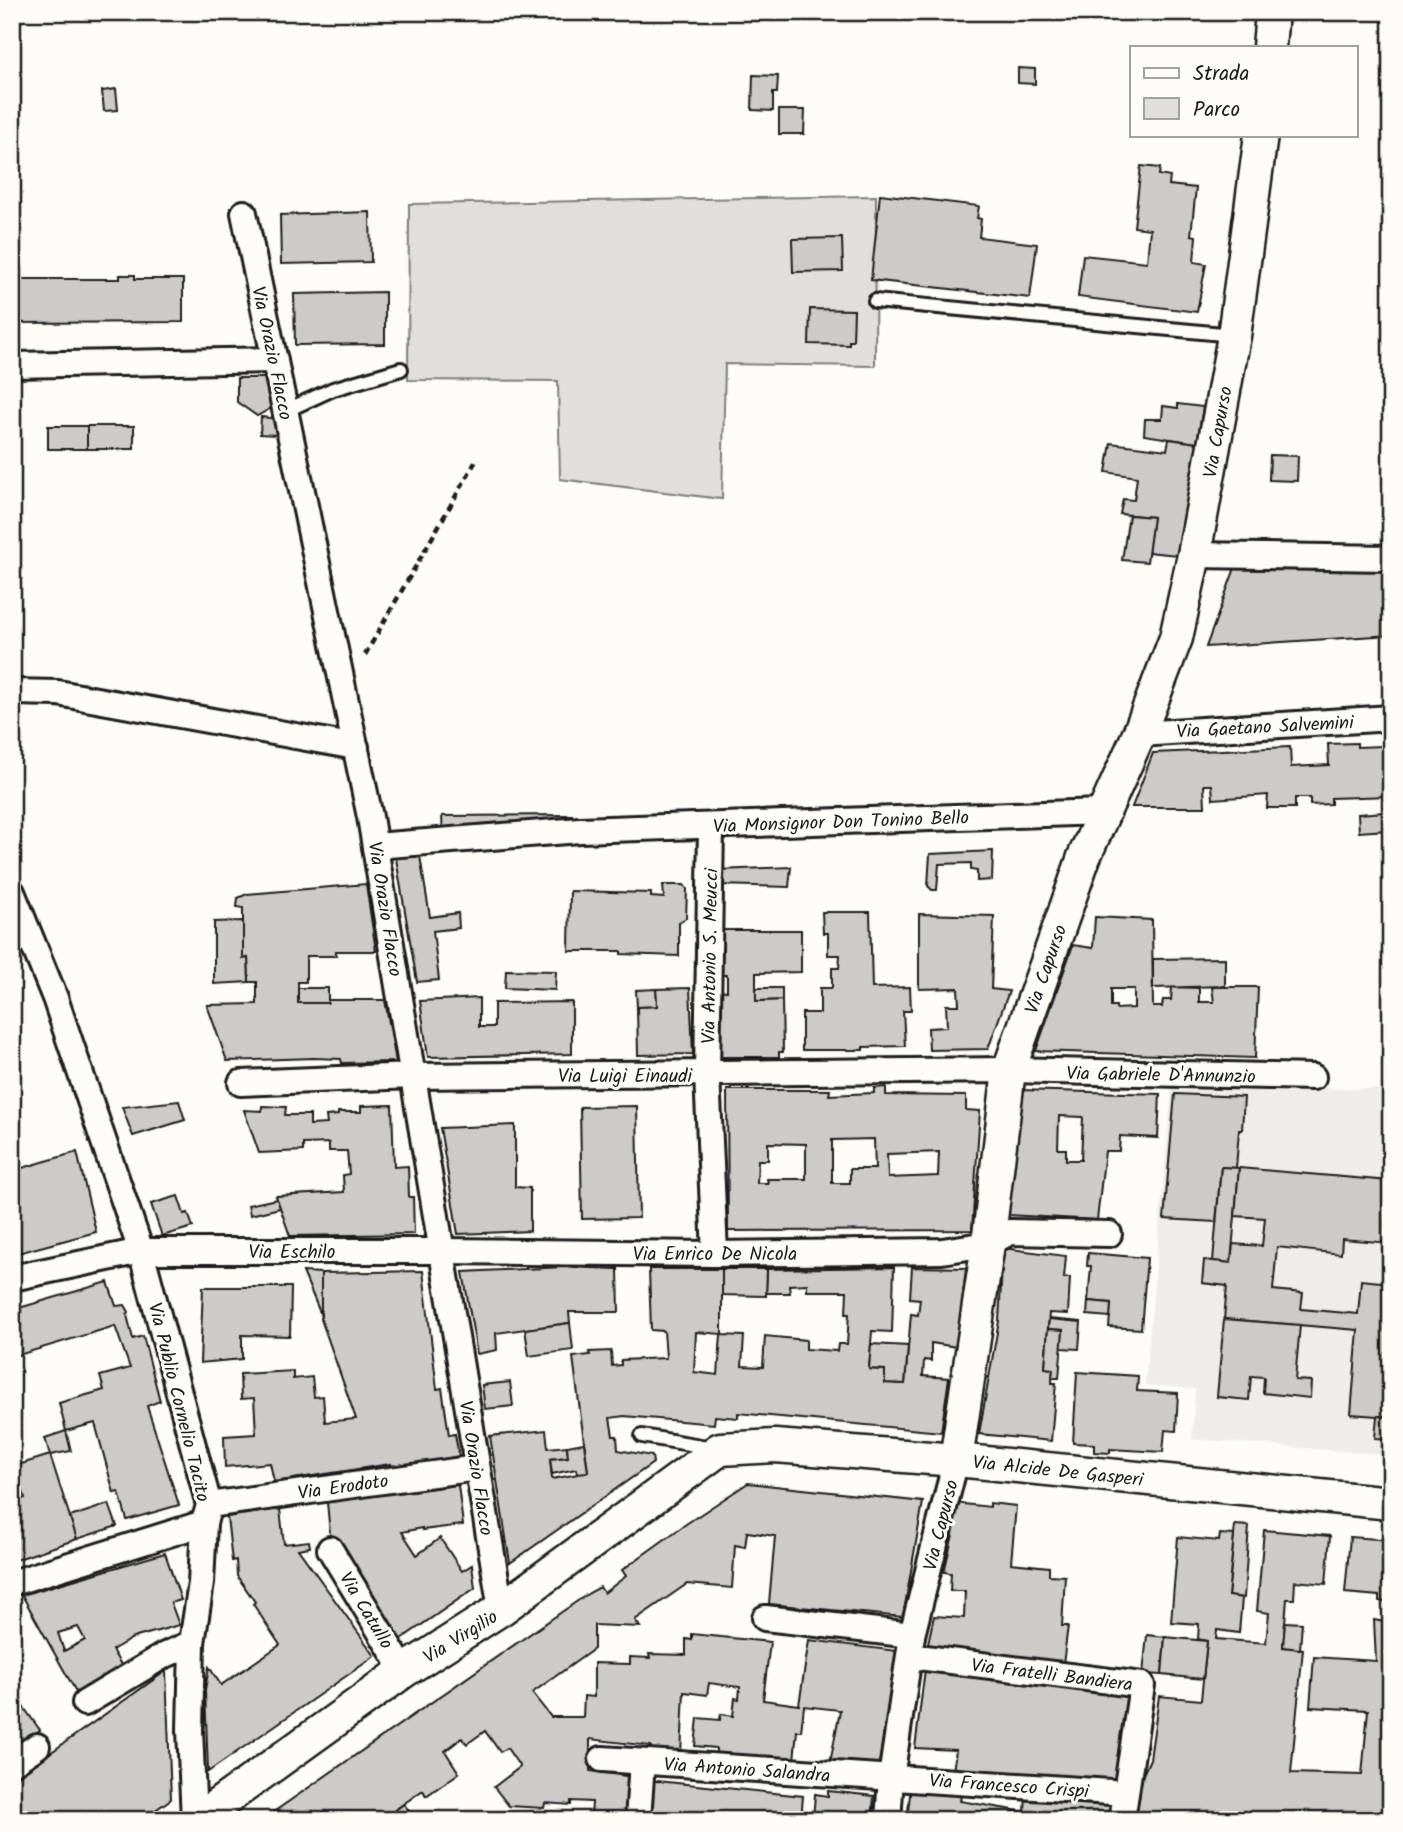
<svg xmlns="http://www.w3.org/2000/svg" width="1403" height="1832" viewBox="0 0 1403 1832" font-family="Kalam,sans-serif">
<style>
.built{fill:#eeede9}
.green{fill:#e0dfdb;stroke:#7e7e7c;stroke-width:2}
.building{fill:#cccbc8;stroke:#1c1c1c;stroke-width:2;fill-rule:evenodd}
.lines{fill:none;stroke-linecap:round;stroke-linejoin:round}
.service-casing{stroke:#1c1c1c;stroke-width:18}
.minor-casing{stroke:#1c1c1c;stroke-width:30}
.tertiary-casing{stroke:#1c1c1c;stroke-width:37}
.path{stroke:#1c1c1c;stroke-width:4.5;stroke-dasharray:7 5;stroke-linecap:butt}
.service{stroke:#fdfcf7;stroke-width:12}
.minor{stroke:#fdfcf7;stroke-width:24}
.tertiary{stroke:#fdfcf7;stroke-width:32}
.labels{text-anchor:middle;stroke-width:6;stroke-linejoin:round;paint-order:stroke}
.street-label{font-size:19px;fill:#1c1c1c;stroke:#fdfcf7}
</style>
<rect width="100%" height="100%" fill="#fdfcf7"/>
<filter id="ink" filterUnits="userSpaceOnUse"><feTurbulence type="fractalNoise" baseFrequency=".0143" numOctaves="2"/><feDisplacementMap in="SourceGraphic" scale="14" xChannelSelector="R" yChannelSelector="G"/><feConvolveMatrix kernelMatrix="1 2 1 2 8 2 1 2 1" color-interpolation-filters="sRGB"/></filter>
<g filter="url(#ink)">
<path class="built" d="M1172,1087L1391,1089V1455L1192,1439L1195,1389L1145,1385Z"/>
<path class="green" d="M876,196L875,366L725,364L722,499L560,479L558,381L408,380L409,204Z"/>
<g class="building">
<path d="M1018,68L1035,69V84L1018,83Z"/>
<path d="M753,75L778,76L777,93H773V111L752,110Z"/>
<path d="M116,89L118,110L104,111L102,91Z"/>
<path d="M779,110H805L804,134H779Z"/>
<path d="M1141,166L1160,168L1159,175L1170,177L1169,185L1196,188L1191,235L1196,236L1194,262L1206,264L1197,312L1078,297L1083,255L1147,262L1150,229L1134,227Z"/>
<path d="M880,194L979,206L977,218L981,219L979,237L1037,244L1030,298L871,280Z"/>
<path d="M370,212L371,262L281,264L280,215Z"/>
<path d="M842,238L843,271L793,272L792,239Z"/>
<path d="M12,274H19V279H120V275H135V279H183V322L12,323Z"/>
<path d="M385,292V344L295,345L294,294Z"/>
<path d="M810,309L854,310L853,341H849V345L809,344Z"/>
<path d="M237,378H267L273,407L257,416L237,402Z"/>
<path d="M1178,404L1203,407L1197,443L1144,435L1145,419H1162L1163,406L1178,408Z"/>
<path d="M261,417L278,419L277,435L260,434Z"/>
<rect x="48" y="426" width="39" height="23"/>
<rect x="87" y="426" width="47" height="23"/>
<path d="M1169,439L1197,443L1177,555L1148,552L1153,517L1120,514L1123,499L1134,500L1137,477L1106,472L1111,443L1167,450Z"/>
<path d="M1270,455L1298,456L1297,481L1269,480Z"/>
<path d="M1129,515L1153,517L1147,562L1122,560Z"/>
<path d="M1391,567V635L1206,647L1235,568Z"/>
<path d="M1391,740V796L1331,798V804L1310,805V798H1295V808H1267L1268,795L1213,799L1212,785H1204L1205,807H1132L1153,753L1290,747L1291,767L1329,765L1328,744L1357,743V747L1383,746V741Z"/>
<path d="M1386,812L1387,830L1359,832L1358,814Z"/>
<path d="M572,815V834L443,837L442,816Z"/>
<path d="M418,844L430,917L458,913L459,928L433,931L439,980L417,982L394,847Z"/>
<path d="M993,851L992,880L977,881V871L971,870V863L939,864L937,890H932L928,886L930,854Z"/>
<path d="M791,867L789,887L720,885L719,870Z"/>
<path d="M366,884L376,951H336V956H306V982H298V1003H328V1000H385L396,1062L342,1063L341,1059L314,1058L227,1061L207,1005L257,1004V982H249L248,958L243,959V908L237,907L238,898L247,894Z"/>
<path d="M663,885H684L687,889L686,918L679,922V956L621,954V951H569L570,891L651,893V897L664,898Z"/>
<path d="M822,912H870L872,988L910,987L911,1011H903L905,1046L863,1047V1050H802V1013H820V988H832V968H839L840,955H828V933H823Z"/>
<path d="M919,914L994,916L991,989L1009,991L988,1049L929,1050L928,1028L947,1027L946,1005H959L958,988L919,989Z"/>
<path d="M1095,917L1152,920L1153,1007H1162L1163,1000H1171L1172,987L1199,988V1002H1214L1212,987H1258L1255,1058L1036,1051L1073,945L1093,948ZM1111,989H1134V1008L1116,1009V1006H1111Z"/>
<path d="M243,921V959L248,958L249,982L214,984V922Z"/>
<path d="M720,930H801V972L756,973V1001L782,1000L783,1052H779V1057H720L719,990L727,991V975H720Z"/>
<path d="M1225,958V986L1153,988V959Z"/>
<path d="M506,970L556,971L555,990L505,988Z"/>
<rect x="298" y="988" width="30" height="15"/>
<path d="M690,988L693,1054L638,1055L637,1007L657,1006L656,989Z"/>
<path d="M756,988H782V1000L756,1001Z"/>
<path d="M656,989L657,1006L637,1007L636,990Z"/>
<path d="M479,998V1027H494V1003L572,1002V1054L428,1057L420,1001Z"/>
<path d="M886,1087V1095L966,1096V1110L980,1111L972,1230L728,1231L727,1090H830L829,1095L874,1093V1088ZM874,1139L875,1169H850V1183H832V1140ZM768,1143L806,1144V1179H767L768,1183H757L758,1160H768ZM939,1152L938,1176L888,1178L887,1154Z"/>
<path d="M1019,1090L1160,1094L1158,1138L1120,1136L1119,1151H1105L1097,1220L1008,1215ZM1059,1116L1083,1117L1081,1160H1066V1149H1058Z"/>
<path d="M1175,1094L1244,1097L1242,1130H1239L1236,1168L1221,1167L1216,1222L1164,1219Z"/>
<path d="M179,1101L185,1120L133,1136L122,1107Z"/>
<path d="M392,1105L394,1167L408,1166L409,1197H413L414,1234L290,1236L276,1196L344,1192L343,1175L349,1174L347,1151H329V1143L303,1144V1151L259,1153L244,1110L262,1111V1106L286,1107L285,1115H310V1125L327,1124L326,1116L338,1115V1112H361V1106Z"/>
<path d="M637,1106L639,1218L582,1219L580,1107Z"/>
<path d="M515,1125V1187L530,1188V1231L458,1234L440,1128Z"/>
<path d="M77,1152L96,1232L18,1253L15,1242H12V1171Z"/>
<path d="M1221,1167L1239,1168L1231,1263L1213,1261Z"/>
<path d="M1239,1168L1389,1181L1385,1227H1391V1243L1342,1239L1341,1254L1277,1247L1273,1290L1303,1293L1301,1309L1358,1314L1361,1280L1391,1283L1390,1417L1351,1414L1358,1330L1224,1319L1227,1286L1202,1283L1204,1260L1231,1263L1233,1244L1262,1246L1265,1218L1235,1216Z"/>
<path d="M178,1196L184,1214L188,1213L193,1227L162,1236L151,1204Z"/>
<path d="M277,1199L280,1208L250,1215L248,1205Z"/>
<path d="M1003,1248L1066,1256L1064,1278H1070L1068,1314L1049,1313L1045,1368L1053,1369L1052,1383H1056L1051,1441L979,1434L999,1321Z"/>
<path d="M1088,1253L1147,1258L1141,1329L1109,1327L1111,1303L1088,1301L1091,1266H1087Z"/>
<path d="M564,1267L618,1269L619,1312H569L570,1323L496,1333L497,1350L477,1354L463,1272Z"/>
<path d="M894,1267L892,1332L872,1331L869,1369L885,1370V1383L905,1384L911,1314L918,1315L920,1299L910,1298L912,1267L966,1268L957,1347L931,1343V1361L924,1360L923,1376L949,1378L941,1432L738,1413V1418L715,1416L714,1424L624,1416L610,1418L613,1436H617L618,1450L652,1456L653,1463L510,1563L490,1436L546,1430L548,1448L567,1446L568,1457L550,1459L552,1479L588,1472L573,1357L590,1355L589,1352L611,1351L612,1366L621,1365V1360L666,1358L664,1331L651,1330L649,1269H722V1334L696,1332L694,1372L718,1375L721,1335L744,1336L742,1366L763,1367L765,1336L806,1340V1349L837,1351L838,1344H847L849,1314H846L847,1291H807V1284L789,1285L790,1293H766L767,1269Z"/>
<path d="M722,1269H767L766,1296L722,1295Z"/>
<path d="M423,1271L437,1389L442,1388L449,1435L455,1434L459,1456L392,1469L391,1464L274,1482L270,1463L225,1467L224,1436L256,1434L254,1398L241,1399L240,1374L293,1371V1379L312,1377L314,1397L323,1396L325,1422L356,1419L321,1319V1273Z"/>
<path d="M303,1272L321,1273V1315Z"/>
<path d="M108,1282L116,1306L125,1305L129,1312L127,1315L133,1339L143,1336L160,1401L147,1406L179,1505L127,1520L119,1492L114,1493L95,1423L66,1431L59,1403L104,1390L100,1376L130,1368L115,1326L12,1357V1310Z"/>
<path d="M203,1287H291L290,1336L242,1335V1359L200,1363Z"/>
<path d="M1088,1301L1111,1303L1110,1317L1087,1315Z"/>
<path d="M1049,1319L1081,1322L1079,1349L1061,1348L1063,1330L1048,1329Z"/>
<path d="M1224,1319L1300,1325L1295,1380L1311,1381L1310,1398L1263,1393L1264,1377L1251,1376L1249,1400L1217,1397Z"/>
<path d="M570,1323L573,1350L529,1356L525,1329Z"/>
<path d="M1048,1329L1063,1330L1059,1378H1052L1053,1369L1045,1368Z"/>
<path d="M871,1344L908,1346L905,1384L885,1383V1370L869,1369Z"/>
<path d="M1077,1372L1138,1376L1137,1391L1178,1393L1176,1431L1165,1430L1163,1452L1110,1449V1453L1094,1452V1444L1073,1443Z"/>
<path d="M510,1382L513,1406L485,1409L482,1385Z"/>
<path d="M1377,1416L1391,1417V1439L1375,1438Z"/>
<path d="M66,1431L71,1451L50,1455L45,1438Z"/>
<path d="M584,1443L588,1472L577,1473L576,1469L552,1474L550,1459L568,1457L567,1446Z"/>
<path d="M50,1455L77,1539L12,1561V1502L25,1498L15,1466Z"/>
<path d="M748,1483L923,1502L903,1617L769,1604L775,1536L747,1532L745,1547L735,1545L732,1588L687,1584L635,1620L640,1627L594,1625V1649L532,1693L551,1717H583L584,1696L594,1697V1663L630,1664V1657L650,1658L649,1654L686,1655V1639L692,1640V1634L770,1642L763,1700L799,1705L809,1640L897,1651L878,1770L830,1763L840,1710L804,1706L801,1731H797L794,1760L716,1753V1748L695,1746L698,1718L720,1720L721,1714L733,1716L735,1698L739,1699L740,1687L709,1683L707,1695L684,1692L681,1755L650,1751L651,1746L590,1739V1771L633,1777L631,1820H591L592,1802L571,1801V1805L545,1803L544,1808L509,1806L494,1787L520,1767L507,1748L500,1752L485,1731L467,1744L462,1738L445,1751L459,1773L426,1796L423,1790L381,1820H262L589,1593L600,1587L604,1593L626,1576L622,1570L686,1524Z"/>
<path d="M458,1485L463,1525L422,1530V1528L402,1532L417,1555L440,1538L462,1571L472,1565L475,1588L401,1639L338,1544H331L327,1502Z"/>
<path d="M954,1503L990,1507V1503L1016,1506L1011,1563L1049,1567V1575L1065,1576L1062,1626H1068L1063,1664L926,1652L934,1616L964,1618L965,1591H950L951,1573L944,1572L955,1526L949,1525Z"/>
<path d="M109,1504L117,1526L77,1539L70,1517Z"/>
<path d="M280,1509L284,1544L309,1541L310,1547L298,1549L375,1656L208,1772L205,1690L209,1667L221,1685L280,1645L253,1604L255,1602L237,1576L236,1560L232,1561L227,1517Z"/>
<path d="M1235,1525L1249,1526L1244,1598L1228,1596Z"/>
<path d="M1264,1530L1330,1536L1326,1584L1295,1581L1294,1599H1287L1283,1647L1303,1649L1291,1773L1362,1775L1368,1710L1310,1707L1314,1657L1376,1661L1374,1620L1390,1623L1391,1620V1820H1133L1136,1790L1150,1759L1159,1696L1201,1700L1207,1641L1198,1639L1199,1624L1171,1622L1178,1537L1219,1541L1220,1534L1234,1535L1228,1596L1242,1598L1239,1633L1217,1630L1216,1639L1266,1643L1269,1613L1257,1611Z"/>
<path d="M1350,1537L1391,1540V1603L1379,1601V1596L1345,1593Z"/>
<path d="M165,1553L181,1600L171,1603L179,1625L133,1638L112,1650L123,1668L80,1699L22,1595ZM78,1627L85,1640L64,1651L58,1633Z"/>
<path d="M1285,1622L1302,1623L1300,1649L1283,1647Z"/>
<path d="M1147,1635L1165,1637L1162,1675L1143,1674Z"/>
<path d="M1165,1637L1207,1641L1203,1679L1162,1675Z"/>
<path d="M925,1669L1129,1693L1117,1776L1112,1782L953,1771L956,1750L915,1748Z"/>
<path d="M166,1671L171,1799L141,1820H12V1780Z"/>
<path d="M12,1691L40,1730L12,1749Z"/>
<path d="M647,1780L803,1796L801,1820H645Z"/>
<path d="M911,1786L962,1791L960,1801L1025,1812L1026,1794L1110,1802L1113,1808L1111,1820H907Z"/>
<path d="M828,1791L874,1796L872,1820H813L815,1794L828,1796Z"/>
<path d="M404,1804L414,1818L422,1813L430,1820H381Z"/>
</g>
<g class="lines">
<defs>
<g id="service">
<path d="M875,301L1233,335"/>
<path d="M285,411L333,389L401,369"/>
<path d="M642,1436L713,1448"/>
</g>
<g id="minor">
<path d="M244,213L370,817L501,1609"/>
<path d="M12,365L275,360"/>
<path d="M1194,555L1391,558"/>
<path d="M12,692L58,693L356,747"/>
<path d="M1139,734L1391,718"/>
<path d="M711,826L707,1074L715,1254"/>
<path d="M375,846L580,830L1102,812"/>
<path d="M12,892L55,998L141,1251L209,1505L204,1523L201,1583L192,1643L190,1730L194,1820"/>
<path d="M241,1083L413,1076L1009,1070L1313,1077"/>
<path d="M12,1278L141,1251H442L715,1254L942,1251L988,1244L1010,1232L1109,1234"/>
<path d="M209,1505L477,1468"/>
<path d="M330,1549L404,1671"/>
<path d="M12,1583L204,1523"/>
<path d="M765,1618L912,1635"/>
<path d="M910,1656L1142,1685L1122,1820"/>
<path d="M85,1703L163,1656L192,1643"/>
<path d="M602,1759L1126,1793"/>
<path d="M12,1763L37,1746"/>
<path d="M638,1820L642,1762"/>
<path d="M888,1820L891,1778L912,1635L956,1460"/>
</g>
<g id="tertiary">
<path d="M1269,47L1272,12"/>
<path d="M956,1460L988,1244L1009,1070L1084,857L1139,734L1176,638L1194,555L1234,336L1261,135"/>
<path d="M197,1820L404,1671L501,1609L720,1449L775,1446L956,1460L1391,1503"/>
</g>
</defs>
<use href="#service" class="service-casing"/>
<use href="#minor" class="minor-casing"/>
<use href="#tertiary" class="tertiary-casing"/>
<path class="path" d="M365,655L477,459"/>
<use href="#service" class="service"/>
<use href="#minor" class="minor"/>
<use href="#tertiary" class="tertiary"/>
</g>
</g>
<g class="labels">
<g class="street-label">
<text transform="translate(273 353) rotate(78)" y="7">Via Orazio Flacco</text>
<text transform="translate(1217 432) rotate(-80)" y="7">Via Capurso</text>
<text transform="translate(1265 726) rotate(-3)" y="7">Via Gaetano Salvemini</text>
<text transform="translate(841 821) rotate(-2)" y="7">Via Monsignor Don Tonino Bello</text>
<text transform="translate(386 909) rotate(81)" y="7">Via Orazio Flacco</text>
<text transform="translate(709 956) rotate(-89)" y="7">Via Antonio S. Meucci</text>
<text transform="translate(1045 969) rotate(-71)" y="7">Via Capurso</text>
<text transform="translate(1161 1074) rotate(1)" y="7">Via Gabriele D'Annunzio</text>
<text x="625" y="1082">Via Luigi Einaudi</text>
<text x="292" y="1258">Via Eschilo</text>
<text x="715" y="1260">Via Enrico De Nicola</text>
<text transform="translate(180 1402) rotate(76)" y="7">Via Publio Cornelio Tacito</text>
<text transform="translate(477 1468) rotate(81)" y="7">Via Orazio Flacco</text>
<text transform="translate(1058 1470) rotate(6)" y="7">Via Alcide De Gasperi</text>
<text transform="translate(343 1486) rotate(-8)" y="7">Via Erodoto</text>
<text transform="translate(940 1525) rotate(-76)" y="7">Via Capurso</text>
<text transform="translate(367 1610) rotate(59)" y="7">Via Catullo</text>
<text transform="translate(460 1636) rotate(-32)" y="7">Via Virgilio</text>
<text transform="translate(1052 1674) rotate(7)" y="7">Via Fratelli Bandiera</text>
<text transform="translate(747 1769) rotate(4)" y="7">Via Antonio Salandra</text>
<text transform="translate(1009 1785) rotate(4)" y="7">Via Francesco Crispi</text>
</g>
</g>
<rect width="1403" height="1832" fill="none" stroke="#fdfcf7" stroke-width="42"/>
<rect x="21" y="21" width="1361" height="1790" fill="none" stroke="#1c1c1c" stroke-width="2.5" filter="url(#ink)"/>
<rect x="1130" y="46" width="228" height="91" fill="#fdfcf7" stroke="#a3a29f" stroke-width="2"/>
<rect x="1144" y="68" width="35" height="10" fill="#fdfcf7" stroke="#a3a29f" stroke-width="2"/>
<text x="1193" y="80" font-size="21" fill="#1c1c1c">Strada</text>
<rect x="1144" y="98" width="35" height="21" fill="#e0dfdb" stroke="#a3a29f" stroke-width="2"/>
<text x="1193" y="116" font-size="21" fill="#1c1c1c">Parco</text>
</svg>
